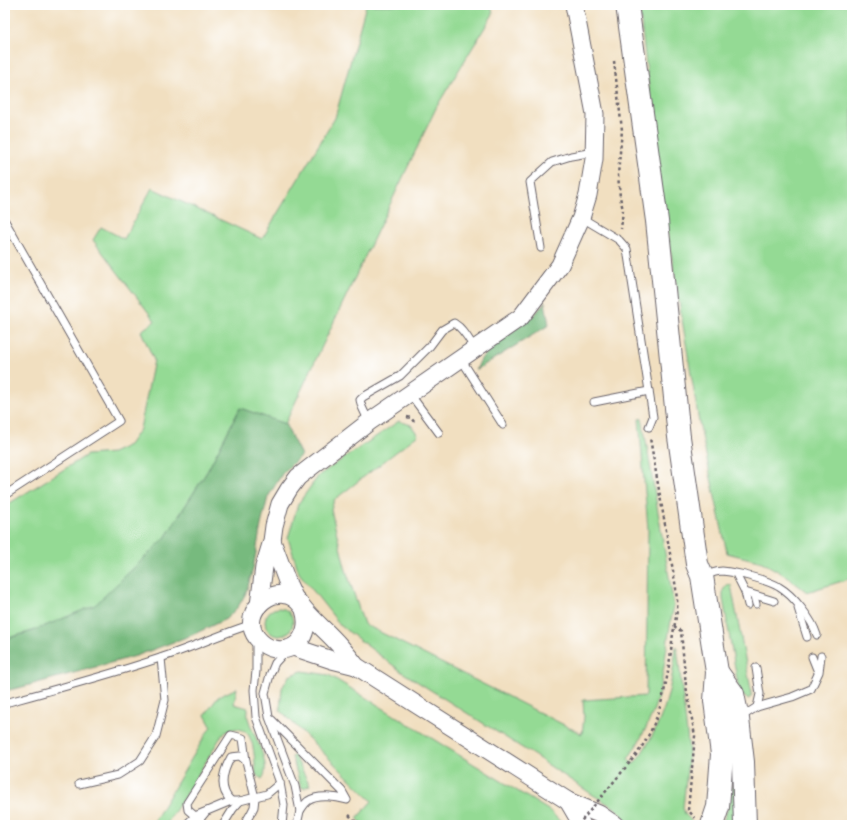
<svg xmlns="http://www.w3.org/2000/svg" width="857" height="830" viewBox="0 0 857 830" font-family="'IM FELL DW Pica',serif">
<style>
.green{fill:#94da94;stroke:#5b7e68}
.forest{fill:#77ba7e;stroke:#4c6e5c}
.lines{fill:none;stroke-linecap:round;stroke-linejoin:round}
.service-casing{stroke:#6a646a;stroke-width:9}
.tertiary-casing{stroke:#6a646a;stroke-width:19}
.trunk-casing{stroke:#6a646a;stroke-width:24}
.path{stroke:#6a646a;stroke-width:2.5;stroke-dasharray:3 3;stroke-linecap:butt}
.service{stroke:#fff;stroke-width:7}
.tertiary{stroke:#fff;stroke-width:17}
.trunk{stroke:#fff;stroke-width:22}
.path-bridge{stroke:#6a646a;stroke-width:2.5;stroke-dasharray:3 3;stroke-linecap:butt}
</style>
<rect width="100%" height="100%" fill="#fff"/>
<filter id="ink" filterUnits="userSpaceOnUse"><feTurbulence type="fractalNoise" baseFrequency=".025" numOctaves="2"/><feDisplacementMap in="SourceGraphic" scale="8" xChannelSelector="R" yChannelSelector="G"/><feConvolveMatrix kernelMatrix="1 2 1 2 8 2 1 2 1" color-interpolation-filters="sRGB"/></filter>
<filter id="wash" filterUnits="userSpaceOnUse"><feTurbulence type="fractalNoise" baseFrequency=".012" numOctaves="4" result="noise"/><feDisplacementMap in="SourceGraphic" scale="16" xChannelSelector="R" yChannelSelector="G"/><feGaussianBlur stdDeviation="0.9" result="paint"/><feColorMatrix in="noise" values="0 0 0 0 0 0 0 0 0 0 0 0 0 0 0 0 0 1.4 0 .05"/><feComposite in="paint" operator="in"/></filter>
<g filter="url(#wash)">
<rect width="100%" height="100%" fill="#f1dfc0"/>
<g class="green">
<path d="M366,5H491L493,14L437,106L285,424L240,408L208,470L165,538L95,606L33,631L5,639V506L87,455L112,453L129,445L140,429L154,360L141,331L155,321L93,240L101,227L124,239L152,188L262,239L335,118Z"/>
<path d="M639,5H852V578L807,592L786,576L762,562L727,553L699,422L661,192Z"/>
<path d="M642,418L674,606C667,635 666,666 658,696C652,719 641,739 628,759L634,764C663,725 671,694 676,647L677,646L689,751L683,808L685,814L694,823L692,825H631L615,808L593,795L535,756L402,672L341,626L299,573L288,538L298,504L319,475L399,421L411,425L418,435L334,500L331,510L345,567L364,624L582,734L584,717L583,700L646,696L648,529L639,419Z"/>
<path d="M728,584L731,585L752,695L749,699L743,696L739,691L723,599V590Z"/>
<circle cx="279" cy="622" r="14"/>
<path d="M302,671L329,675L550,811L564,825H363L357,818L372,801L280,710L282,688L289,676Z"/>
<path d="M237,688L234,704L248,708C248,713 247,717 249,721C253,735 273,765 262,779L256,775C254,762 256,731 239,729C232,728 227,731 222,735L190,788L166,825H152L211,726L205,715L218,697Z"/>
<path d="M294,755L310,785L304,788L301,787L292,757Z"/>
<path d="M736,767L735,825L722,824L730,802Z"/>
</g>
<g class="forest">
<path d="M545,302L549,325L476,370L481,359L490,349L536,313Z"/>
<path d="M240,408L285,424L301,455L282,474L268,497L261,525L253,569L246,593L238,607L226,619L192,635L136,656L22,687L5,691V639L33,631L95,605L165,538L208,470Z"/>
</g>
</g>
<g filter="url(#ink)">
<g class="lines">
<defs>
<g id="service">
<path d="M582,218L619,240L627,249L653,417L649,427"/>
<path d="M5,221L119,421L5,495"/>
<path d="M541,248L530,182L552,162L571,156L594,152"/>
<path d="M461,359L503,425"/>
<path d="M410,394L439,433"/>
<path d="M594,402L649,391"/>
<path d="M369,422L362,407L360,400L363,397L400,376L430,346L442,330L454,323C464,329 469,340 475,349"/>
<path d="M736,574L745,592L774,601"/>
<path d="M704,575C710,574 717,571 722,571C736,572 768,580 779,587C793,595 812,619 817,635"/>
<path d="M745,592L748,605"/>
<path d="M754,596L756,604"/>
<path d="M798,608L807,637"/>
<path d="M256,640V671L254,690L256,717L280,783L284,805L282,825"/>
<path d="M285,652L275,663L270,675L265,693L269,717L295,786L300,811L297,825"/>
<path d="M812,657L818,672"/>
<path d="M756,668L760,694L757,707"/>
<path d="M5,703C57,689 109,675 160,658C191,648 221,634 252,624"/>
<path d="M741,717L757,707L792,697L811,689L819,672L821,656"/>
<path d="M272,720L342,791L347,800C337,797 318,794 308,801C305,803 302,808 300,811"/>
<path d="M79,784L118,775L140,761L156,736L165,700L161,658"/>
<path d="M231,801C218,788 223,771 231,757L240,756L246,761"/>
<path d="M195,816L188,810L187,803L231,735L243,738L246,761L255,798L254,807L251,813L244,825"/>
<path d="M186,825L195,816L231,801H240L267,794L280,783"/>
<path d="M195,825L205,813"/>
<path d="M223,825L233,809L240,801"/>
</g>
<g id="tertiary">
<path d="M272,541L288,584L295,599"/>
<path d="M259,605L264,567L272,541L274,526L280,504L289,489L298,477L369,422L521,317L560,265L581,218L588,195L594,159L595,114L574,5"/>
<path d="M304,610C311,630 299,654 275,649C267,648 262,644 257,638C236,610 281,577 301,605C312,620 327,631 339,645C345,652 351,659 356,666L568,801L599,814L615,825"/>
<path d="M293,647L332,660L356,666"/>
<path d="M568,801L582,825"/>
</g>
<g id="trunk">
<path d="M627,5L657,221L679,437L697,564L702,576L717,672L715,701L722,754L718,807L712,825"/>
<path d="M717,672L733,694L738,719L743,762L745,825"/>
</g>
</defs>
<use href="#service" class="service-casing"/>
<use href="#tertiary" class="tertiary-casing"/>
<use href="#trunk" class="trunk-casing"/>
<g class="path">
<path d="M614,61L622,130L618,175L620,197L623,210L621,229"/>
<path d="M407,417L411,418L415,423"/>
<path d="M674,626L681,631L686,686L695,736L688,810L695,818"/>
<path d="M631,761C660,728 667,685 672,642C673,631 676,620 677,609C678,602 676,595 676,588L650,438"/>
<path d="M349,815L359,825"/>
</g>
<use href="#service" class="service"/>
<use href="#tertiary" class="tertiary"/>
<use href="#trunk" class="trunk"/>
<path class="path-bridge" d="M578,825L631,761"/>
</g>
</g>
<rect width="857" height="830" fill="none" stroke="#fff" stroke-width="20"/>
</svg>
